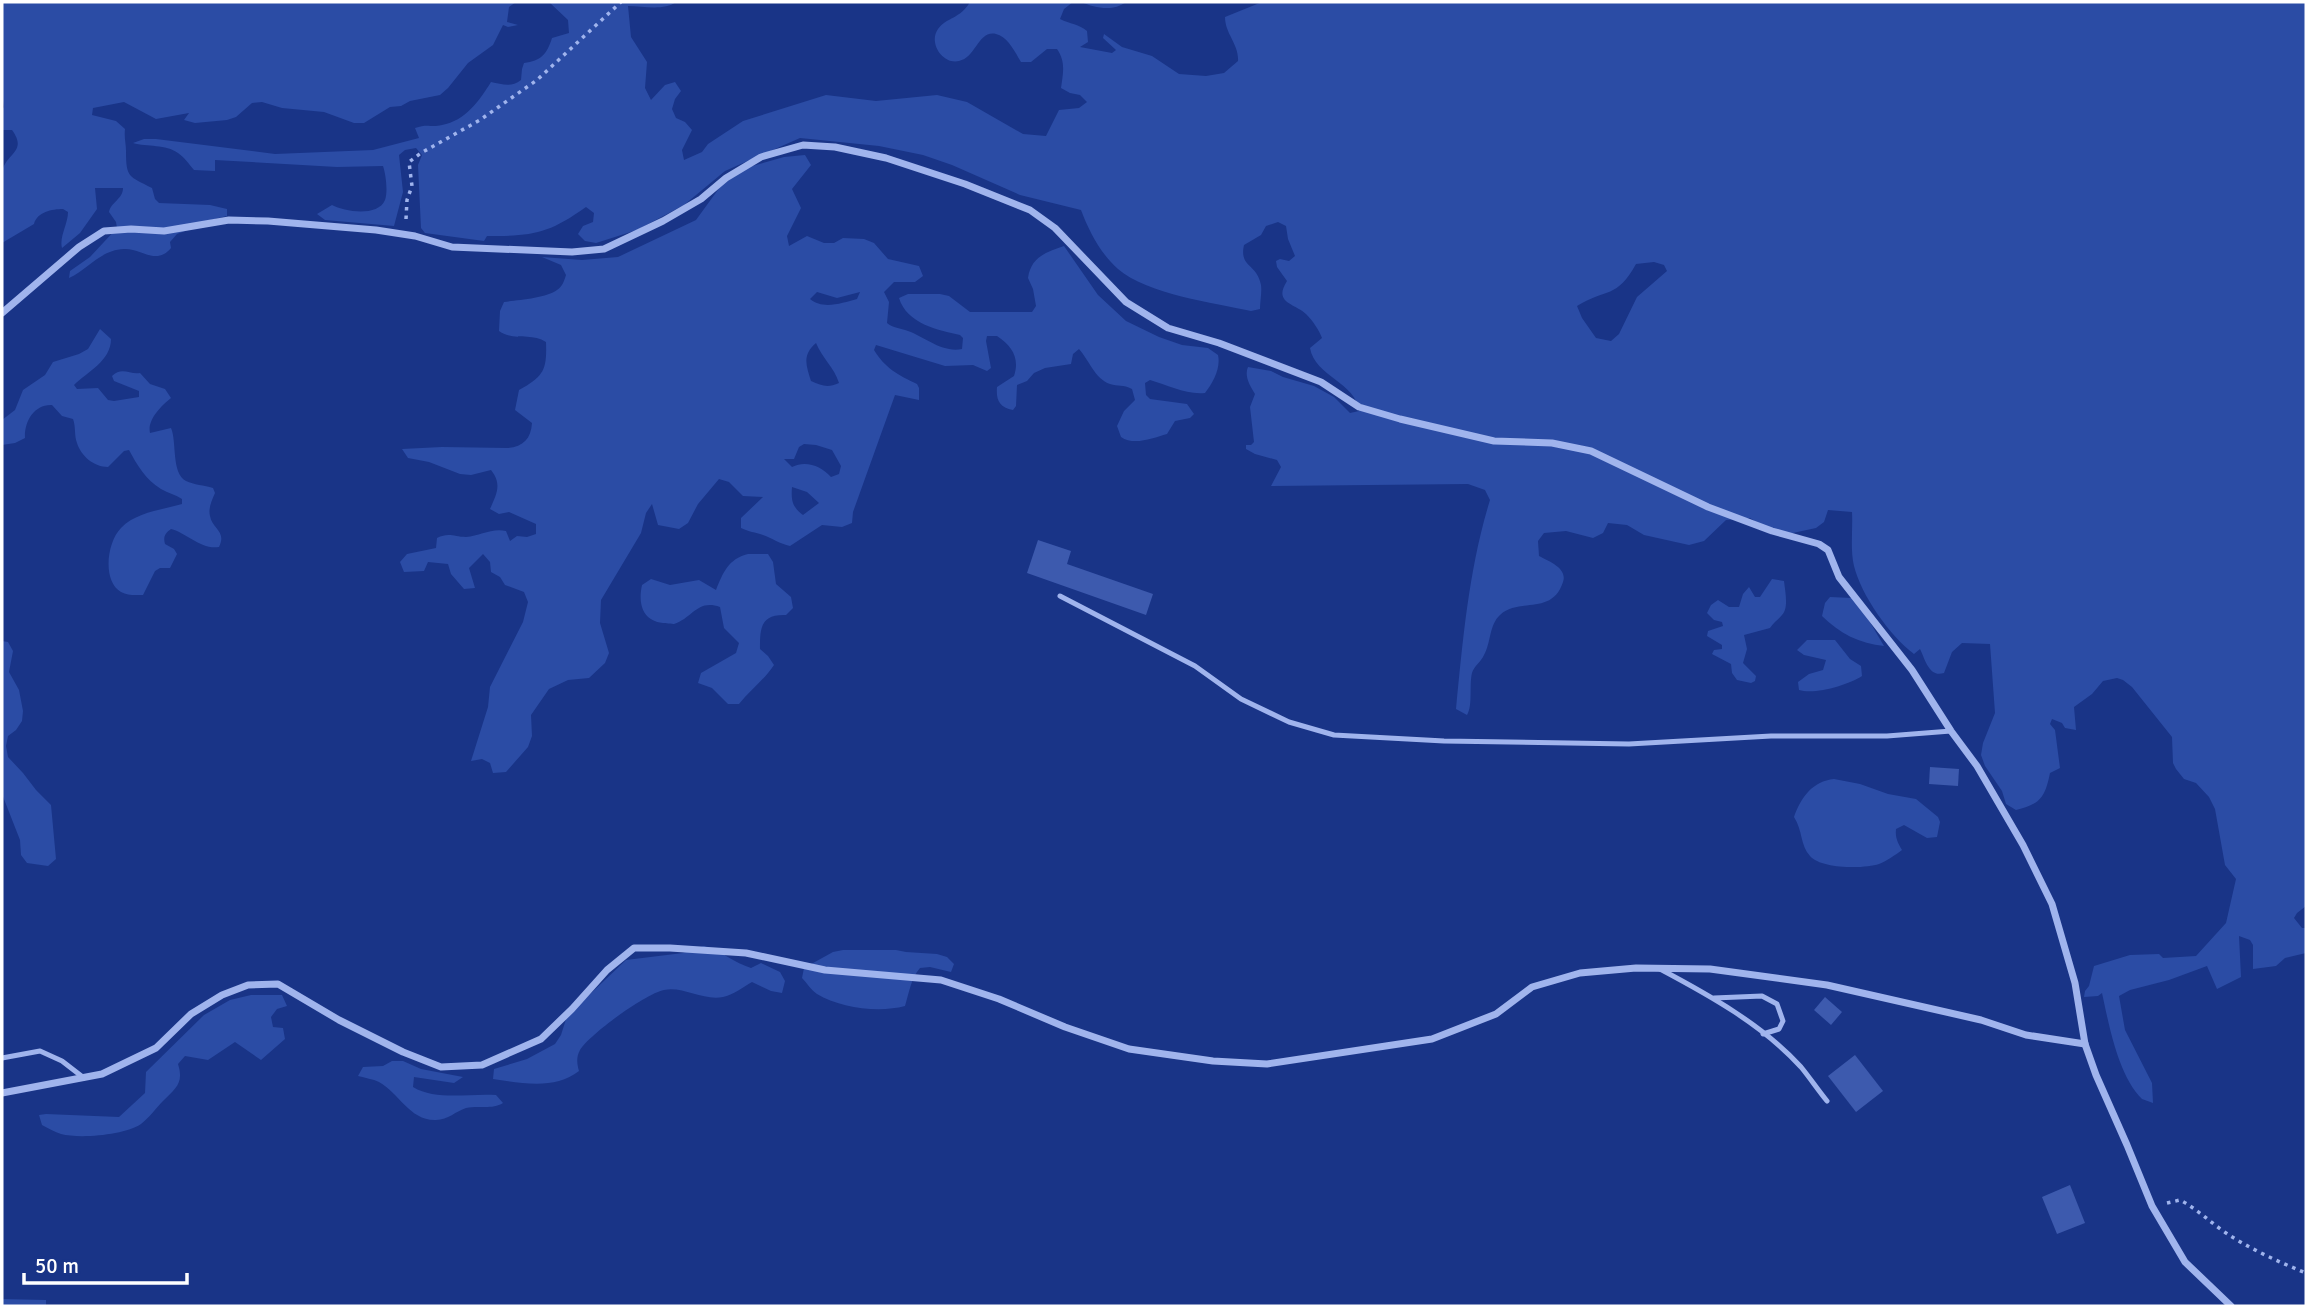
<svg xmlns="http://www.w3.org/2000/svg" width="2308" height="1308" viewBox="0 0 2308 1308" font-family="Signika,sans-serif">
<style>
.green{fill:#2b4ca5;fill-rule:evenodd}
.building{fill:#3d5aae}
.lines{fill:none;stroke-linecap:round;stroke-linejoin:round}
.path{stroke:#a0b4ed;stroke-width:3.5;stroke-dasharray:3.5 5;stroke-linecap:butt}
.lane{stroke:#a0b4ed;stroke-width:5}
.street{stroke:#a0b4ed;stroke-width:7}
</style>
<rect width="100%" height="100%" fill="#193487"/>
<g class="green">
<path d="M2,2H516L509,7L507,22L518,25L508,27L503,25L493,45L468,63L448,88L440,95L410,101L401,106L390,107L364,123H354L324,112L282,108L262,102L252,103L236,117L227,120L195,123L184,120L189,113L156,119L124,102L93,108L92,115L116,121L125,129C124,138 126,143 126,151C126,178 129,176 152,188L155,199L159,203L210,205L227,209V216L198,223L188,230L177,234L170,242L171,248C156,266 141,248 124,249C100,250 89,269 69,278L70,271L90,257L117,228L116,222L109,212C111,202 123,199 123,188H95L97,209L80,233L62,248C59,237 68,224 68,212L63,209C52,209 37,212 34,224L2,243C2,224 0,189 2,172C6,153 28,152 12,130H2V110L4,107L2,94Z"/>
<path d="M549,2H676C664,11 643,6 628,6L631,37L647,62L645,88L651,100L665,85L675,82L681,91L675,99L672,109L676,118L685,122L692,130L682,150L684,160L702,152L708,144L743,121L826,95L876,101L937,95L967,102L1023,134L1046,136L1059,110L1079,108L1087,102L1080,95L1070,93L1061,88C1063,73 1066,62 1057,49H1047L1031,62H1021C1015,52 1008,37 996,34C978,30 976,58 959,61C943,65 928,43 938,29C947,17 960,19 970,2H1073L1064,9L1060,19C1070,24 1079,24 1087,31L1088,42L1080,47L1112,53L1116,50L1103,38L1104,34L1122,47L1152,56L1179,74L1206,76L1224,73L1238,61C1239,44 1225,34 1225,17L1262,2H2306V906L2297,913L2294,918L2302,928H2306V953L2285,958L2276,966L2253,969V945L2250,940L2239,936L2241,977L2217,989L2207,966L2169,980L2130,990L2119,996L2125,1030L2152,1083L2153,1103L2142,1099C2118,1075 2109,1025 2102,993L2098,996L2084,997L2085,991L2089,986L2094,966L2130,955L2159,954L2163,958L2196,956L2226,923L2236,879L2225,865L2215,809L2209,797L2196,783L2184,779L2176,769L2173,763L2172,737L2132,687L2123,680L2117,678L2103,681L2092,694L2074,707L2076,730L2065,728L2062,723L2052,719L2050,724L2055,730L2060,768L2050,773C2045,797 2041,804 2016,810L2006,804L2002,791L1985,766L1981,755L1983,743L1995,713L1990,644L1962,643L1952,652L1944,673C1929,678 1925,659 1920,649L1914,654C1890,636 1861,595 1854,566C1850,549 1853,529 1852,512L1828,510L1824,522L1816,528L1788,534L1771,531L1750,518L1726,520L1704,541L1689,545L1644,535L1627,525L1608,523L1603,533L1593,538L1566,531L1544,533L1538,541L1539,556C1548,561 1568,568 1563,582C1552,616 1519,597 1500,615C1489,625 1491,643 1484,655C1481,662 1474,666 1472,673C1469,685 1473,706 1467,715L1456,709C1463,638 1469,568 1490,500L1485,490L1468,484L1271,486L1281,467L1277,460L1255,454L1246,449V445H1251L1254,442L1250,407L1255,394C1250,386 1244,376 1248,367L1271,371L1283,377L1314,386L1334,397L1350,413L1359,411C1356,382 1315,377 1310,348L1322,338C1319,330 1313,321 1306,314C1294,303 1273,303 1287,281L1277,267L1276,261L1280,259L1289,261L1295,256L1288,239L1286,226L1278,222L1266,226L1261,235L1244,245C1239,268 1257,263 1261,285C1262,292 1260,302 1260,309L1251,311C1214,303 1147,294 1118,269C1100,253 1089,231 1081,210L1020,195L952,165L923,155L879,146L800,138L725,171L684,205L637,230L596,243L585,241L578,234L583,226L593,222L594,213L586,207C548,234 533,236 487,236L484,241L425,233L421,228L418,165L422,155L416,148L405,150L399,155L403,192L394,226L325,220L317,214L332,205C345,212 378,217 385,200C388,192 386,175 383,166L337,167L215,160V171L194,170C189,164 184,157 178,153C166,144 147,147 133,143L144,139H156L275,154L373,150L419,138L415,128C429,123 430,128 442,125C465,121 480,100 491,82C502,84 511,88 521,80L522,69L524,63C541,61 547,54 552,38L569,33L568,20ZM1654,262L1664,265L1667,271L1637,297L1619,334L1611,341L1596,338L1582,318L1577,306C1606,288 1617,299 1636,264Z"/>
<path d="M1081,2H1126C1113,12 1095,8 1081,2Z"/>
<path d="M805,155L811,165L792,189L801,208L787,236L789,246L807,236L824,243H834L843,238L864,239L874,243L888,259L919,266L923,276L915,282H894L884,292L889,302L887,323C893,328 900,328 908,331C925,337 942,353 962,349L963,338L960,335C938,330 907,324 899,298L908,294H940L949,296L970,312H1032L1036,306L1033,289L1028,278C1031,257 1046,252 1064,246L1098,295L1126,321L1159,337L1182,345L1208,348L1218,355C1221,368 1213,383 1205,393C1186,395 1168,385 1150,380L1145,383L1146,395L1150,399L1187,404L1194,414L1190,418L1175,421L1167,434C1153,438 1134,446 1121,437L1117,426L1124,411L1135,400L1132,389C1123,384 1118,387 1110,384C1095,379 1089,360 1079,349L1073,354L1071,364L1045,368L1034,373L1027,381L1017,385L1016,406L1013,410C999,407 996,400 997,387L1014,376C1020,358 1012,346 997,336H987L986,341L991,368L987,371L973,365L945,366L876,345L874,350C885,368 898,375 917,384L919,388V400L895,395L853,512L852,523L842,527L822,525L790,546C780,544 772,538 763,535C755,532 749,532 741,528V518L763,497L743,496L729,482L719,479L698,504L688,523L679,529L658,525L652,504L646,513L641,533L601,600L600,623L609,653L605,663L589,678L568,680L549,689L531,715L532,736L528,747L506,772L493,773L490,763L482,759L471,761L488,707L490,687L523,622L528,602L524,592L505,585L500,577L491,572L490,562L483,554L469,568L475,588L464,589L451,574L448,564L428,562L424,571L404,572L400,562L407,554L436,548L437,538C449,532 454,537 466,537C480,536 491,528 506,531L510,541L517,536L527,537L536,534V524L509,512L499,514L490,509C497,493 502,484 491,470L471,475L460,474L429,462L408,458L402,449L442,447L507,448C523,447 531,439 532,423L515,410L519,390C544,376 547,370 546,342C531,332 514,342 499,331L500,311L504,302C518,300 547,298 557,290C563,286 564,281 566,275L561,265L542,257L582,260L618,257L696,220L720,187L745,168L784,157ZM817,292L837,298L860,292L857,299C842,303 823,310 810,299ZM816,343C822,358 834,367 839,383C828,388 822,386 811,381C806,365 802,355 816,343ZM804,444L816,445L832,450L841,466L839,474L831,477C821,466 806,460 792,467L784,459H794L799,447ZM792,487L807,492L819,503L803,515C792,507 791,500 792,487Z"/>
<path d="M100,329L111,339C111,361 87,372 74,385L77,389L98,388L108,400L114,401L139,397V391L114,381L112,376C122,366 130,375 140,373L150,384L165,389L171,398C161,406 147,420 150,433L171,428C177,441 171,473 186,481C194,485 204,485 213,488L215,493C212,500 208,508 210,516C212,529 227,531 219,547C201,550 187,533 171,529C165,533 163,537 165,544L174,549L177,554L170,568H160L155,571L143,595C136,595 128,596 121,592C102,581 107,542 121,528C136,512 162,510 182,504V499C176,495 168,493 161,489C146,480 137,465 129,450L124,451L108,467C94,467 81,456 77,443C74,435 76,427 73,419L62,416L52,405C34,404 24,422 25,438L15,443L2,445V420L15,410L23,390L45,375L53,362L79,354L88,349Z"/>
<path d="M748,554H768L773,562L776,584L791,597L793,608L786,615C760,614 760,629 760,649L768,656L774,665C765,679 750,690 739,704H728L712,688L698,683L701,673L736,653L739,643L724,628L720,607C697,599 693,618 674,624C673,624 664,623 663,623C642,621 638,603 642,585L651,579L670,585L699,580L716,590C723,573 728,559 748,554Z"/>
<path d="M1772,579L1784,581C1785,591 1789,608 1782,615C1778,620 1774,622 1770,628L1744,635L1747,649L1743,663L1756,676L1755,681L1751,683L1737,680L1732,673L1731,664L1712,654L1714,650L1722,649V645L1707,636L1708,631L1723,626L1722,622L1714,620L1707,613L1711,605L1718,600L1729,607H1739L1743,594L1749,587L1755,597H1760Z"/>
<path d="M1830,597L1852,598L1864,612L1884,646C1860,644 1839,633 1822,616L1825,603Z"/>
<path d="M1807,640H1835L1850,659L1861,666L1862,676C1848,685 1815,695 1799,690L1798,682L1809,674L1823,670L1826,660L1804,655L1797,650Z"/>
<path d="M2,641L8,642L13,651L9,672L19,690L23,711L22,721L16,730L8,736L6,746L8,757L23,773L36,790L51,805L56,859L48,866L27,863L21,855L20,840L2,794Z"/>
<path d="M1834,779L1860,784L1888,794L1916,799L1938,817L1940,822L1937,837L1927,838L1904,825L1896,829C1895,838 1898,843 1902,850C1895,855 1887,861 1879,864C1864,869 1821,869 1810,856C1800,845 1803,831 1794,817C1801,797 1813,781 1834,779Z"/>
<path d="M704,946C721,951 735,963 751,968L761,963L780,972L785,981L782,993L771,991L752,982C743,987 733,995 723,997C703,1001 683,986 664,990C645,994 590,1034 580,1050C576,1057 577,1064 579,1071C555,1090 522,1083 493,1079L494,1069L527,1059L555,1044L561,1035L567,1016L626,960L683,953Z"/>
<path d="M843,950H896L906,952L937,954L947,957L954,964L951,972L930,967L920,968C911,978 909,993 905,1006C879,1013 840,1008 817,994C811,990 807,983 802,978L804,968L833,952Z"/>
<path d="M251,995H282L287,1006L277,1009L271,1017L273,1027L283,1028L285,1039L261,1060L235,1042L208,1060L185,1056L178,1064C184,1083 176,1088 163,1101C156,1108 149,1118 141,1124C125,1135 80,1139 61,1134C55,1132 48,1128 42,1125L39,1115L46,1114L119,1117L145,1093L146,1072L204,1015L230,1000Z"/>
<path d="M392,1061H403L421,1069L463,1077L454,1083L414,1077L413,1087C436,1101 470,1093 496,1095L503,1103C492,1110 479,1105 466,1108C456,1111 448,1120 436,1120C410,1121 399,1093 379,1082C373,1079 365,1078 358,1076L363,1067L383,1066Z"/>
<path d="M2,1299L46,1300V1306H2Z"/>
</g>
<g class="building">
<path d="M1038,540L1071,551L1067,564L1153,594L1146,615L1027,573Z"/>
<path d="M1930,767L1959,769L1958,786L1929,784Z"/>
<path d="M1825,997L1842,1012L1831,1025L1814,1010Z"/>
<path d="M1855,1055L1883,1091L1856,1112L1828,1076Z"/>
<path d="M2070,1185L2085,1223L2057,1234L2042,1197Z"/>
</g>
<g class="lines">
<g class="path">
<path d="M406,219L407,200L412,186L409,162L421,153L480,120L537,80L621,2"/>
<path d="M2167,1203L2180,1200C2197,1209 2210,1222 2226,1233C2250,1249 2279,1262 2306,1273"/>
</g>
<g class="lane">
<path d="M1060,596L1195,666L1241,699L1289,722L1334,735L1444,741L1629,744L1771,736H1887L1951,731"/>
<path d="M1660,969C1709,995 1763,1025 1801,1067C1810,1078 1818,1090 1827,1101"/>
<path d="M1714,998L1762,996L1777,1004L1783,1021L1779,1029L1763,1034"/>
<path d="M2,1058L40,1051L62,1061L84,1078"/>
</g>
<g class="street">
<path d="M2,313L79,247L104,231L131,229L164,231L229,220L268,221L376,230L415,236L452,247L572,252L604,249L663,221L701,199L726,178L761,157L803,145L835,147L886,158L965,184L1030,210L1055,228L1126,302L1168,328L1219,343L1321,382L1359,407L1400,419L1494,441L1552,443L1591,451L1708,507L1772,531L1819,544L1828,550L1839,577L1912,670L1951,731L1977,766L2023,845L2052,904L2075,983L2085,1044L2096,1075L2127,1145L2152,1206L2185,1262L2231,1306"/>
<path d="M2,1093L102,1074L156,1048L191,1014L222,995L248,985L278,984L339,1020L403,1052L441,1067L482,1065L541,1039L572,1009L607,970L634,948H670L746,953L825,970L941,980L999,999L1065,1027L1129,1049L1213,1061L1267,1064L1432,1039L1496,1014L1532,987L1580,973L1636,968L1710,969L1827,985L1981,1020L2026,1035L2085,1044"/>
</g>
</g>
<rect width="2308" height="1308" fill="none" stroke="#ffffff" stroke-width="7"/>
<path d="M24 1273v10h163v-10" fill="none" stroke="#ffffff" stroke-width="3.5"/>
<text x="35" y="1273" font-size="21" fill="#ffffff" stroke="#193487" stroke-width="5" paint-order="stroke">50 m</text>
</svg>
